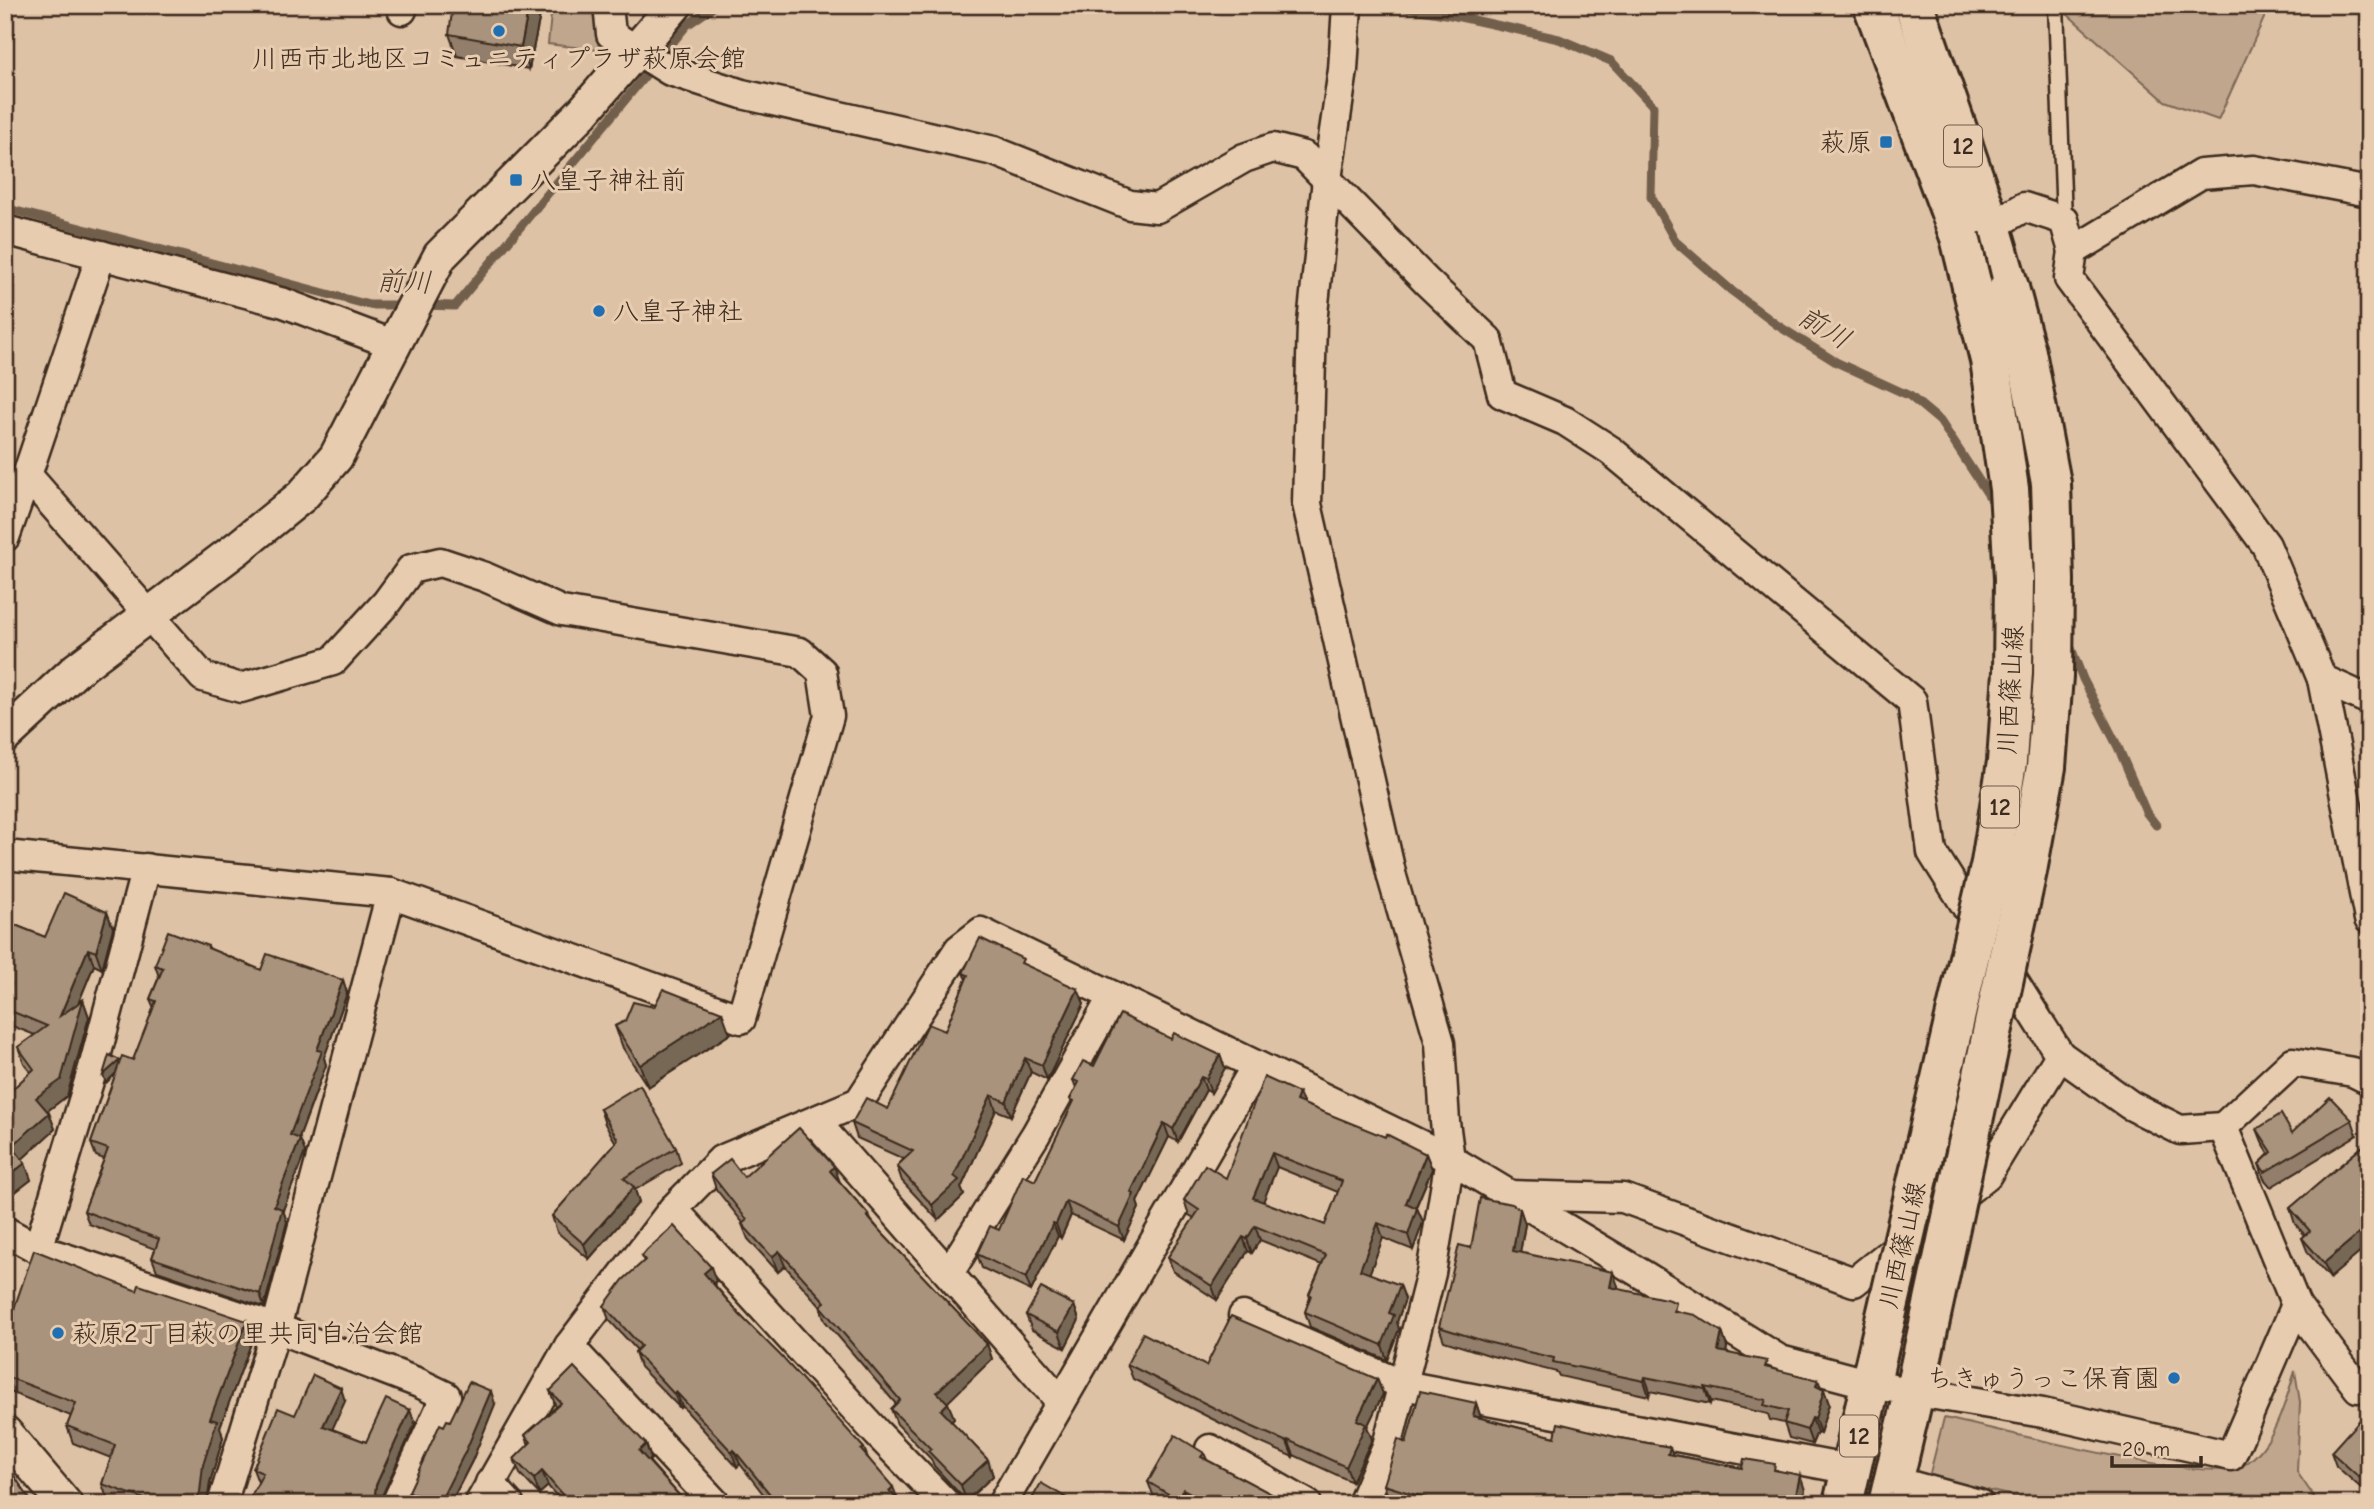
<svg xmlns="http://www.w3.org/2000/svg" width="2374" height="1509" viewBox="0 0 2374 1509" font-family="'Comic Neue','Klee One',sans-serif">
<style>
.green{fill:#bfa68d;stroke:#7d6856;stroke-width:2}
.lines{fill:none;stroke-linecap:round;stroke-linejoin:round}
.stream{stroke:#725e4c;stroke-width:9}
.service-casing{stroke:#3b2a1e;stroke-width:19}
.minor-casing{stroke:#3b2a1e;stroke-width:33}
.tertiary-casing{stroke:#3b2a1e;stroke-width:38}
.primary-casing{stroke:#3b2a1e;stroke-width:44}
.service{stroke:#e8ccaf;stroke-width:14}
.minor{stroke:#e8ccaf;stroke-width:28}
.tertiary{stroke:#e8ccaf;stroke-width:33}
.primary{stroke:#e8ccaf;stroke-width:38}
.primary-bridge-casing{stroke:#3b2a1e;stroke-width:44;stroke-linecap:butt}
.primary-bridge{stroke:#e8ccaf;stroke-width:38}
.wall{fill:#927e6b;stroke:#3b2a1e;stroke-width:2;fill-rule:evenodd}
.shaded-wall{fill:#776757;stroke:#3b2a1e;stroke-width:2}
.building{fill:#aa937c;stroke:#3b2a1e;stroke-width:2;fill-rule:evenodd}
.poi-dot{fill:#1f6fb2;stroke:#e8ccaf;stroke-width:2.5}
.labels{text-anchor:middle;stroke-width:6;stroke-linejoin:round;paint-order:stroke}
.shield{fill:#e8ccaf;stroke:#6f5b4a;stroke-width:2}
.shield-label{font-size:24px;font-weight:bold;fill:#3b2a1e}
.poi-label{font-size:26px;fill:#3b2a1e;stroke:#e8ccaf;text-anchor:start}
.street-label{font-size:26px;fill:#3b2a1e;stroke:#e8ccaf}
.water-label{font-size:28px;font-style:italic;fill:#4d3b2d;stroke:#e8ccaf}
</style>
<rect width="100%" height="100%" fill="#dec2a6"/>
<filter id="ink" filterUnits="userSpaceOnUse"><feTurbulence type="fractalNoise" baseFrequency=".0143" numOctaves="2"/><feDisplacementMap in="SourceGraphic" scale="14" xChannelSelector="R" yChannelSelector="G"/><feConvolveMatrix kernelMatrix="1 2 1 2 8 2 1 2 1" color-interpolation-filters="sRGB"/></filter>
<g filter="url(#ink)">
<g class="green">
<path d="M552,5H594L599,50L548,44Z"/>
<path d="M2057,5H2270L2218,120L2165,101Z"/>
<path d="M2295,1371L2300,1402L2297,1472L2319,1504H2049L1929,1477L1944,1418C1996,1428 2205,1485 2242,1466C2274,1448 2285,1403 2295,1371Z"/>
</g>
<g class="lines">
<g class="stream">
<path d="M1390,5L1451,15L1559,39L1611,61L1653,106L1651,197L1676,242L1732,291L1777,325L1836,362L1910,396L1940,421L1995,505"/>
<path d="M5,208L369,305H405"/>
<path d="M422,305L455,306L687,25L716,5"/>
<path d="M2068,640L2083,679L2118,747L2146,812L2156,825"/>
</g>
<defs>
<path id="service" d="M2056,5L2064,220"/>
<g id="minor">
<path d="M608,5L611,34L670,71L742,94L994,151L1130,205L1157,208L1244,158L1273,148L1304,156L1427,282L1488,340L1502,394L1565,421L1610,450L1912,701L1932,852L2060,1055L1987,1175L1854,1282L1623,1198L1510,1195"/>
<path d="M1347,5L1343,70L1327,179L1312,323L1307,504L1392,877L1440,1043L1445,1122L1450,1159L1431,1273L1387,1446L1362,1504"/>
<path d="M402,10L403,5"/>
<path d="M5,230L284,303L395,345"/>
<path d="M1973,233L1991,227L2024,207L2064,220L2073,251L2069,279L2266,545L2322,679L2369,700"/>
<path d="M2073,251L2201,174L2254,170L2369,192"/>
<path d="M101,255L27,475L203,677L241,688L333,661L386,603L411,569L440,562L485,577L562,611L800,652L822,672L829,716L741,1019L391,893"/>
<path d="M5,537L27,475"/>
<path d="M2322,679L2369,919"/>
<path d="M5,855L391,893L276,1328L222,1504"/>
<path d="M2060,1055L2130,1105L2180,1130L2223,1127"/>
<path d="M815,1121L1061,1402"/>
<path d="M673,1209L721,1160L859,1102L959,949L981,932L1450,1159L1645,1276L1780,1360L1870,1384L2043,1413L2231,1456L2296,1305L2223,1127L2293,1062L2353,1072L2369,1080"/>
<path d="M5,1231L38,1249L276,1328L419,1383L446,1396L396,1504"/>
<path d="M38,1249L93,1068L146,868"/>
<path d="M949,1273L1036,1134L1113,996"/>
<path d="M2296,1305L2358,1388"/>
<path d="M1243,1316L1403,1385L1852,1470"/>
<path d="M569,1346L716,1504"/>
<path d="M1210,1449L1307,1504"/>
<path d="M1894,1481L1979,1504"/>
<path d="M490,1483L509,1504"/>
<path d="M479,1504L569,1346L673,1209L877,1433L946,1504"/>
<path d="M1002,1504L1256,1066"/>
</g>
<g id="tertiary">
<path d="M5,736L76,670L239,547L302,496L336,457L440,256L583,112L675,5"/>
<path d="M5,1433L65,1504"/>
</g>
<g id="primary">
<path d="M1873,5L1960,237"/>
<path d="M1914,5L1991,227L2009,288"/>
<path d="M1843,1504L1874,1368"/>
<path d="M1888,1504L1917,1380"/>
</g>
</defs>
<use href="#service" class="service-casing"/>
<use href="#minor" class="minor-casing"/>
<use href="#tertiary" class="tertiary-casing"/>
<use href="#primary" class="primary-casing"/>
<use href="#service" class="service"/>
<use href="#minor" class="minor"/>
<use href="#tertiary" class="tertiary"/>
<use href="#primary" class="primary"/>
<defs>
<g id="primary-bridge">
<path d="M1874,1368L1991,863L2007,762L2013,672L2014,579L2009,489L1990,360L1960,237"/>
<path d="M1917,1380L2027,871L2046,767L2053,676L2054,580L2051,483L2026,352L2009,288"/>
</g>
</defs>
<use href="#primary-bridge" class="primary-bridge-casing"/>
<use href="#primary-bridge" class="primary-bridge"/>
</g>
<g class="wall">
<path d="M542,5L529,69L457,56L449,34Z"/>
<path d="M107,912L113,928L102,969L94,965L78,1004L83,1000L89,1017L67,1096L47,1111L49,1113L55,1129L22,1159L31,1180L5,1200V1096L31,1073L24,1063L18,1047L35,1035L12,1026L11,1024L8,1025L5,1018L7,997L5,996V921L45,937Z"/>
<path d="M208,946L210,949L261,970L343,980L347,993L324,1058L326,1065L299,1139L305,1152L283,1210L287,1222L264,1307L157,1271L152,1258L155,1249L89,1224L84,1211L104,1159L96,1156L91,1143L116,1073L106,1083L120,1061L133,1060L154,1008L150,999L159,977L155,965Z"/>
<path d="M1026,966L1084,1004L1047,1080L1031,1072L1011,1116L996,1110L961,1188L964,1195L938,1220L902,1181L897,1166L904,1159L857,1138L852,1123L888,1109L945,1031L966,979L963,973Z"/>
<path d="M625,1021L730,1034L648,1087L623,1048L615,1026Z"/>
<path d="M1220,1055L1225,1068L1211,1093L1206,1090L1178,1142L1169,1137L1137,1202L1139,1208L1124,1240L1071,1215L1061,1238L1058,1236L1031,1291L982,1268L977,1254L999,1230L1035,1181L1073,1104L1070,1099L1076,1088L1073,1080L1094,1066Z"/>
<path d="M1299,1093L1303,1104L1426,1154L1432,1169L1416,1207L1417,1208L1423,1222L1413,1250L1383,1238L1369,1274L1400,1285L1405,1299L1397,1322L1399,1329L1387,1360L1310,1327L1305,1312L1310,1298L1309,1294L1322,1265L1260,1240L1252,1253L1248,1251L1217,1300L1173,1271L1168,1257L1194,1218L1189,1215L1184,1200L1226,1178ZM1277,1167L1338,1192L1325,1225L1263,1202Z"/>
<path d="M600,1109L676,1148L681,1163L635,1190L639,1202L589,1259L557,1232L552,1216L616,1143L605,1124Z"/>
<path d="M2352,1120L2357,1135L2271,1187L2264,1179L2259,1164L2269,1154L2263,1144L2257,1129L2292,1133Z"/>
<path d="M2369,1141L2330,1278L2308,1253L2302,1238L2305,1235L2295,1224L2290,1208Z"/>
<path d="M711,1174L744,1177L840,1182L869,1215L871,1220L880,1231L987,1344L992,1359L947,1402L954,1418L951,1421L988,1460L993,1476L966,1501L934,1466L931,1459L897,1424L891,1409L896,1404L825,1321L820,1306L785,1266L778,1272L748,1239L742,1224L743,1223L716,1189Z"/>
<path d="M1520,1209L1525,1224L1520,1253L1618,1286L1617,1289L1679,1312L1722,1332L1727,1347L1726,1352L1769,1367L1824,1390L1829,1404L1820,1433L1817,1432L1812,1444L1789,1438L1784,1423L1770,1420L1768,1414L1711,1401L1710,1404L1650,1391L1649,1396L1559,1376L1557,1372L1492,1356L1444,1341L1439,1327L1471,1248Z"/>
<path d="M642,1256L716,1281L714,1284L739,1314L864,1448L868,1458L902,1504H771L740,1464L737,1467L682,1406L680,1408L640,1367L635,1352L637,1350L609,1320L604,1306L644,1262Z"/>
<path d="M1074,1305L1079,1320L1065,1348L1032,1330L1026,1315Z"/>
<path d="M5,1335L253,1338L220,1427L223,1438L210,1482L207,1504H116L108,1501L102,1484L111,1458L73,1443L67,1426L71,1416L5,1390Z"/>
<path d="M1127,1364L1206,1366L1377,1379L1383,1394L1367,1427L1372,1439L1352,1482L1294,1455L1293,1457L1250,1438L1133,1379Z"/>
<path d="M550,1391L646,1444L651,1459L649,1461L687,1504H563L548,1486L539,1494L520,1474L514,1459L529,1445L525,1435L556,1407Z"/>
<path d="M345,1401L332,1429L366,1442L415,1424L381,1498L258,1482L253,1469L295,1415Z"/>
<path d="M1476,1403L1481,1418L1555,1437L1620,1438L1670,1447L1673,1455L1742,1468L1777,1470L1805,1490L1802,1504H1402L1389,1500L1384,1485L1406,1443Z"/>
<path d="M495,1404L472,1461L450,1504H401L406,1498L444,1426L450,1421Z"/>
<path d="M2369,1417V1495L2336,1466L2331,1452Z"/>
<path d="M1204,1453L1207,1460L1290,1504H1166L1154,1497L1148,1482Z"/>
</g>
<g class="shaded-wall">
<path d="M529,5H542L529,69L521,47Z"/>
<path d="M107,912L113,928L102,969L96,952Z"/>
<path d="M88,949L94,965L66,1033L60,1016Z"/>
<path d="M343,980L347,993L324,1058L326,1065L295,1148L290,1135L317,1050Z"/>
<path d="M1078,989L1084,1004L1047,1080L1042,1065Z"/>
<path d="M83,1000L89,1017L67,1096L42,1115L36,1098Z"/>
<path d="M9,1004L6,1009L11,1024L8,1025L5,1018V1007Z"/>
<path d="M722,1012L730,1034L648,1087L640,1065Z"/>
<path d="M1220,1055L1225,1068L1211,1093L1206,1079Z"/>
<path d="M1025,1058L1031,1072L1011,1116L1006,1102Z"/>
<path d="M120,1060L122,1067L106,1083L103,1075Z"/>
<path d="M1201,1077L1206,1090L1178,1142L1173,1129Z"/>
<path d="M1299,1093L1305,1107L1296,1101Z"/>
<path d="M991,1095L996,1110L961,1188L964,1195L938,1220L932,1205L954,1176Z"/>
<path d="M49,1113L55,1129L18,1163L12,1146Z"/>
<path d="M1164,1123L1169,1137L1137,1202L1139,1208L1124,1240L1119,1227L1131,1192Z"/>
<path d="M300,1139L305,1152L283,1210L287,1222L264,1307L260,1294L274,1206Z"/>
<path d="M1272,1153L1277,1167L1259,1212L1253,1198Z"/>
<path d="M1426,1154L1432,1169L1411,1218L1406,1203Z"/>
<path d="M25,1163L31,1180L5,1200V1179Z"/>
<path d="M834,1166L840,1182L830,1171Z"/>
<path d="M634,1187L639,1202L589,1259L584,1244Z"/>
<path d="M1066,1201L1071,1215L1061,1238L1056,1224Z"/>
<path d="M1417,1208L1423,1222L1413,1250L1408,1235Z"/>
<path d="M1520,1209L1525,1224L1518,1265L1513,1251Z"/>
<path d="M1053,1223L1058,1236L1031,1291L1026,1278Z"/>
<path d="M1378,1223L1383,1238L1365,1285L1360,1270Z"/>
<path d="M2369,1225V1245L2330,1278L2324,1263Z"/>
<path d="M1255,1226L1260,1240L1252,1253L1247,1239Z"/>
<path d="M1243,1237L1248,1251L1217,1300L1212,1286Z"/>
<path d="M779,1251L785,1266L778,1272L772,1257Z"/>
<path d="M711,1267L716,1281L709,1287L704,1273Z"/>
<path d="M1613,1272L1618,1286L1615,1302L1610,1287Z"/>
<path d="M1400,1285L1405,1299L1397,1322L1399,1329L1387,1360L1382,1345L1389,1313Z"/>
<path d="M1074,1305L1079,1320L1065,1348L1059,1332Z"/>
<path d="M247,1321L253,1338L220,1427L223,1438L210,1482L207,1504H196L210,1419Z"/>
<path d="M1722,1332L1727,1347L1724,1365L1718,1351Z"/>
<path d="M987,1344L992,1359L943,1407L937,1392Z"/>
<path d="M1645,1377L1650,1391L1649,1396L1644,1381Z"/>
<path d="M1377,1379L1383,1394L1367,1427L1372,1439L1352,1482L1346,1467L1357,1420Z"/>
<path d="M1818,1380L1823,1392L1824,1390L1829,1404L1820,1433L1815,1419L1816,1386Z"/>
<path d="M1705,1387L1711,1401L1710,1404L1705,1389Z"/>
<path d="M341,1388L345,1401L328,1439L323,1426Z"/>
<path d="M491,1391L495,1404L472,1461L450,1504H439Z"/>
<path d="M676,1392L682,1406L680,1408L674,1394Z"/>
<path d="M948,1403L954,1418L946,1425L941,1410Z"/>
<path d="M1476,1403L1481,1418L1473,1416Z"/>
<path d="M410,1410L415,1424L381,1498L380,1504L375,1493L376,1485Z"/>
<path d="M1812,1418L1817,1432L1812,1444L1807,1430Z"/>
<path d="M1288,1440L1294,1455L1293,1457L1287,1442Z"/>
<path d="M646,1444L651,1459L644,1465L639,1451Z"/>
<path d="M734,1450L740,1464L737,1467L732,1452Z"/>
<path d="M988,1460L993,1476L966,1501L961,1485Z"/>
<path d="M542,1471L548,1486L539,1494L534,1479Z"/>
<path d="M1800,1475L1805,1490L1802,1504H1794Z"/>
<path d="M893,1487L899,1502L889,1491Z"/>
<path d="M1183,1489L1188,1504H1179L1177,1499Z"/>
<path d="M410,1492L414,1504H405Z"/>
</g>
<g class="building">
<path d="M453,5H529L521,47L449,34Z"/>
<path d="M64,893L107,912L96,952L88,949L60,1016L83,1000L61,1080L36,1098L49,1113L12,1146L25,1163L5,1179V1096L34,1069L18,1047L47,1026L6,1009L9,1004L5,1007V1000L11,984L5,982V921L45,937Z"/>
<path d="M168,931L208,946V948L261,970L267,954L343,980L317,1050L322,1051L290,1135L300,1139L274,1206L282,1209L260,1294L152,1258L159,1239L84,1211L108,1149L91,1143L122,1056L133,1060L156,1001L150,999L163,968L155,965Z"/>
<path d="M980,938L1023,959L1021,963L1078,989L1042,1065L1025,1058L1006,1102L991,1095L954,1176L959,1180L932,1205L897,1166L913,1151L852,1123L866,1098L888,1109L928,1024L945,1031L968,975L963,973Z"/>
<path d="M663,989L722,1012L640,1065L615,1026L625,1021L633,1002L654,1007Z"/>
<path d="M1120,1014L1171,1039L1174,1033L1220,1055L1206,1079L1201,1077L1173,1129L1164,1123L1131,1192L1134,1194L1119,1227L1066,1201L1056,1224L1053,1223L1026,1278L977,1254L990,1226L999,1230L1023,1175L1035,1181L1074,1101L1070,1099L1079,1082L1073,1080L1083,1061L1094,1066Z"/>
<path d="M109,1055L120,1060L103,1075Z"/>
<path d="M1264,1077L1299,1093L1296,1101L1385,1137L1386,1134L1426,1154L1406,1203L1417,1208L1408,1235L1378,1223L1360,1270L1400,1285L1389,1313L1394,1315L1382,1345L1305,1312L1311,1295L1309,1294L1326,1255L1255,1226L1247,1239L1243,1237L1212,1286L1168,1257L1199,1210L1184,1200L1205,1165L1226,1178ZM1272,1153L1342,1181L1325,1225L1253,1198Z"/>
<path d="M640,1085L676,1148L624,1178L634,1187L584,1244L552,1216L618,1140L600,1109Z"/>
<path d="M2330,1097L2352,1120L2265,1172L2259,1164L2272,1152L2257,1129L2281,1114L2292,1133Z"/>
<path d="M799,1128L834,1166L830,1171L869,1215L867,1216L880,1231L987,1344L937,1392L948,1403L941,1410L988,1460L961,1485L928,1451L931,1449L891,1409L900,1400L820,1306L825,1302L779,1251L772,1257L742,1224L747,1220L711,1174L730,1159L744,1177Z"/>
<path d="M2369,1141V1225L2324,1263L2302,1238L2310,1231L2290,1208Z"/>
<path d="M1480,1198L1512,1204L1520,1209L1513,1251L1613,1272L1610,1287L1670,1300L1676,1303L1674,1311L1695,1315L1722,1332L1718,1351L1767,1361L1765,1367L1818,1380L1816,1386L1824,1390L1815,1419L1812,1418L1807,1430L1784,1423L1788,1411L1764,1405L1766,1400L1705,1387V1389L1645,1377L1644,1381L1553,1362L1554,1358L1487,1342L1439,1327L1459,1245L1471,1248Z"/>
<path d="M674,1226L711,1267L704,1273L739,1314L781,1356L864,1448L861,1450L893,1487L889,1491L902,1504H778L734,1450L732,1452L676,1392L674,1394L635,1352L641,1346L604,1306L623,1280L645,1260L642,1256L647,1250Z"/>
<path d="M34,1250L137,1291L139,1285L247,1321L210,1419L217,1421L203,1465L200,1492L196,1504H143L145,1499L102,1484L115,1445L67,1426L76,1403L5,1376V1335Z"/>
<path d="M1041,1288L1074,1305L1059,1332L1026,1315Z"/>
<path d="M1231,1316L1377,1379L1357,1420L1366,1424L1346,1467L1288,1440L1287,1442L1244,1423L1127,1364L1143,1333L1206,1366Z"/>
<path d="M574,1367L646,1444L639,1451L687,1504H570L542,1471L534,1479L514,1459L531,1442L525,1435L561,1403L550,1391Z"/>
<path d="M313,1375L341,1388L323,1426L366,1442L386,1399L410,1410L376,1485L375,1493L378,1501L382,1504H247L263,1473L253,1469L278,1408L295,1415Z"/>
<path d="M469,1382L491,1391L467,1448L439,1504L410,1492L405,1504H401L406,1498L440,1424L444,1426L447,1420L450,1421Z"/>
<path d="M1420,1391L1476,1403L1473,1416L1555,1437L1558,1423L1620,1438L1670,1447L1668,1454L1742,1468L1744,1459L1775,1464L1774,1470L1800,1475L1794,1504H1445L1384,1485L1398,1439L1406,1443Z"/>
<path d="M2365,1414L2369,1417V1486L2331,1452Z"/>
<path d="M1175,1435L1204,1453L1201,1457L1290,1504H1212L1183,1489L1177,1499L1148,1482Z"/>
<path d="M5,1462L33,1504H5Z"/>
<path d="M1041,1483L1072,1501L1071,1504H1029Z"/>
<path d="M696,1497L701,1504H688Z"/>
<path d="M44,1500L51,1504H38Z"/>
</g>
</g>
<g class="poi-dot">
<circle cx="499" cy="31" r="7"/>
<rect x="1879" y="135" width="14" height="14" rx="3.5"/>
<rect x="509" y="173" width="14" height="14" rx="3.5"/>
<circle cx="599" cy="311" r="7"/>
<circle cx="58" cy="1333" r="7"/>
<circle cx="2174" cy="1378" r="7"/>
</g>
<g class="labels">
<g class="shield">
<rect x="1944" y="125.5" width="38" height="41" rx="5"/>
<rect x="1981" y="786.5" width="38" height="41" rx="5"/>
<rect x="1840" y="1415.5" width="38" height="41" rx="5"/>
</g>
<g class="shield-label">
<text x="1963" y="154">12</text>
<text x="2000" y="815">12</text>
<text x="1859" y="1444">12</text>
</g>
<g class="poi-label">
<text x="499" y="67" text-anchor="middle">川西市北地区コミュニティプラザ萩原会館</text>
<text x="1872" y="151" text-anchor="end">萩原</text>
<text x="530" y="189">八皇子神社前</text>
<text x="613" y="320">八皇子神社</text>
<text x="72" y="1342">萩原2丁目萩の里共同自治会館</text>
<text x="2160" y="1387" text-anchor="end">ちきゅうっこ保育園</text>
</g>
<g class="street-label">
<text transform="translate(2010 690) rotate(-87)" y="9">川西篠山線</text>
<text transform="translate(1902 1245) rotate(-77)" y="9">川西篠山線</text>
</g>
<g class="water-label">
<text transform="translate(404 281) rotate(2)" y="10">前川</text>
<text transform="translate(1825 327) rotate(31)" y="10">前川</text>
</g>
</g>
<rect width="2374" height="1509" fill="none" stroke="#e8ccaf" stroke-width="28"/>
<rect x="14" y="14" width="2346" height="1481" fill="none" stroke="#3b2a1e" stroke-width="2.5" filter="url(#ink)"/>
<path d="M2112 1456v10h89v-10" fill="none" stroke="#3b2a1e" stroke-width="3.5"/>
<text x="2122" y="1456" font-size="21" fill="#3b2a1e" stroke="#e8ccaf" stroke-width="5" paint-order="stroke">20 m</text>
</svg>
